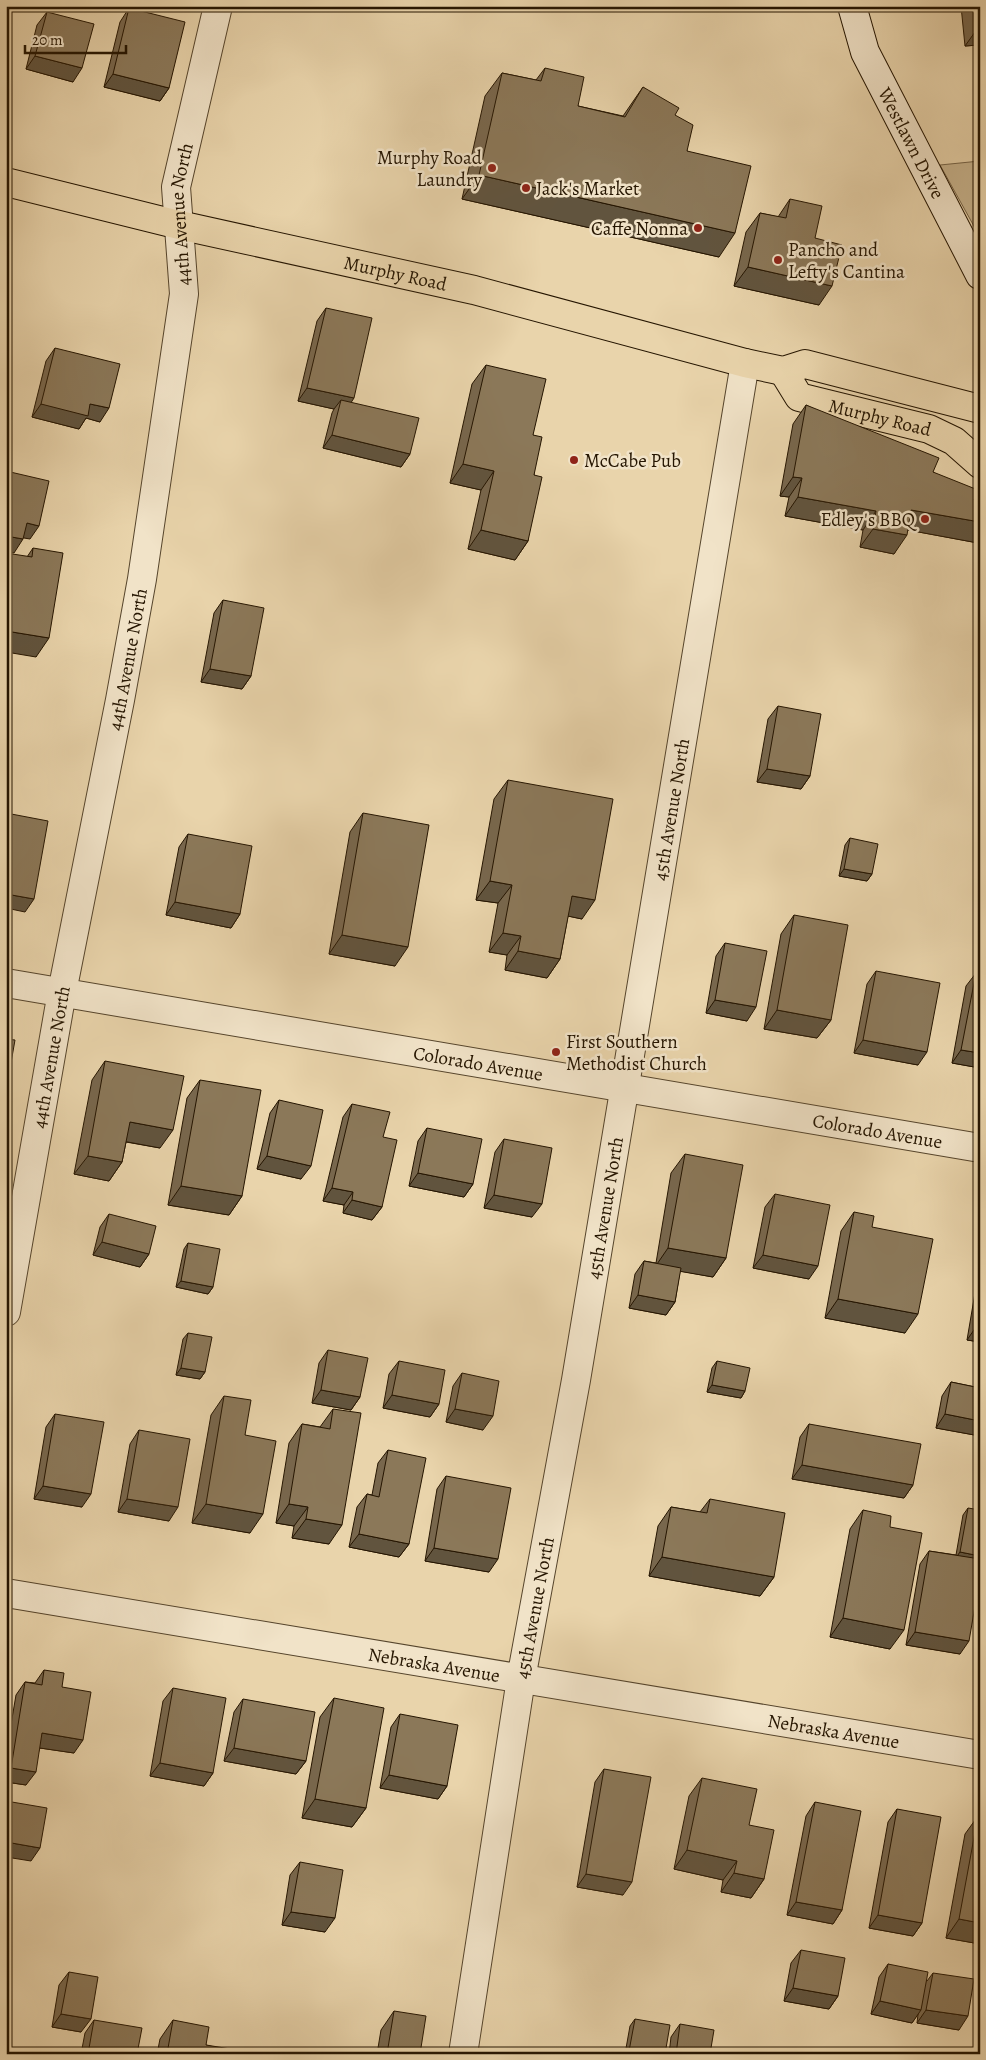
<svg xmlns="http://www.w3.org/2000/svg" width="986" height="2060" viewBox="0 0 986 2060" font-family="Alegreya,serif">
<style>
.green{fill:#c8b48e;stroke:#766448}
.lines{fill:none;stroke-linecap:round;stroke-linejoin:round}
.street-casing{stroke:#56452c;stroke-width:30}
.secondary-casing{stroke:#251501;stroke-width:30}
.primary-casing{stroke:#251501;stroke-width:30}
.street{stroke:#f1e3c8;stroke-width:28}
.secondary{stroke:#f1e3c8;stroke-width:28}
.primary{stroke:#e9d4ab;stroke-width:28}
.wall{fill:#78674d;stroke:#251501}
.shaded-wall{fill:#61543e;stroke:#251501}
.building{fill:#8b7859;stroke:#251501}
.poi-dot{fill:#8f2418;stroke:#f1e3c8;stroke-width:2}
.labels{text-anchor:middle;stroke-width:5;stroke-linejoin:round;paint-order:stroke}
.street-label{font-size:19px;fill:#251501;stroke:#f1e3c8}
.poi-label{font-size:19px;fill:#251501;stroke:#f1e3c8;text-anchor:start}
</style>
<rect width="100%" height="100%" fill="#e9d4ab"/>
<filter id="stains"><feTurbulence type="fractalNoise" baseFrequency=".004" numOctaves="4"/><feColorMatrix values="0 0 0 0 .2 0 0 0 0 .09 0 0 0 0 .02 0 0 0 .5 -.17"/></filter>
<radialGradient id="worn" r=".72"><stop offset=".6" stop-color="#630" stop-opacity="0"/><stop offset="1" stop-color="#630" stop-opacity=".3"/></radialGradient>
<path class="green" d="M980,161V237L940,165Z"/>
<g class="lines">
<defs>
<g id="street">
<path id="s1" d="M6,983L980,1148"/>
<path id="s2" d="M6,1312L62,992L120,700L142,579L184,294L176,187L218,6"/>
<path id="s3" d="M6,1593L980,1755"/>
<path id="s4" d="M463,2054L521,1679L576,1380L745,363"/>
</g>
<g id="secondary">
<path id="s5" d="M852,6L865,52L980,275"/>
</g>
<g id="primary">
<path id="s6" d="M6,182L179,225L474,290L745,363L783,371L805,364L980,409"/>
<path id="s7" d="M783,371L799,397L929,429L954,441L980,464"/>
</g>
</defs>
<use href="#street" class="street-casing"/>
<use href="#secondary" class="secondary-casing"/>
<use href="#primary" class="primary-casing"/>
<use href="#street" class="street"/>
<use href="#secondary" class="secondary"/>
<use href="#primary" class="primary"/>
</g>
<g class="wall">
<path d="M961,6H980V51L979,45L965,46Z"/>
<path d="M129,8L169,88L160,101L104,87L120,22Z"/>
<path d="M47,12L73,82L26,69L37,25Z"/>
<path d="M545,68L578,106L623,116L643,87L675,115L687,151L719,257L462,199L485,96L502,73L536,80Z"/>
<path d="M790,199L815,238L819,305L734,286L746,232L760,213L778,217Z"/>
<path d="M326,308L351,402L410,454L401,467L323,448L332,413L334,409L298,401L317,321Z"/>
<path d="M55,348L100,422L86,418L79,429L32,417L46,361Z"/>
<path d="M486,365L533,435L534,475L528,541L515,560L468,549L481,490L450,483L472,384Z"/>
<path d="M806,405L933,472L974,500L978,543L908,530L894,554L860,547L863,530L785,516L789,497L780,496L793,424Z"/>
<path d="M33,548L36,657L27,557Z"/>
<path d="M223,600L251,676L242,689L201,682L214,613Z"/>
<path d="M778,706L810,776L801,789L757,782L768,719Z"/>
<path d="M508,780L582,919L568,916L560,959L547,978L505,970L507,955L489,952L498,903L476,900L494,799Z"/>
<path d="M363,813L395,966L329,954L350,832Z"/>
<path d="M188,834L240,914L231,928L166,915L179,847Z"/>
<path d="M850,838L872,874L867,881L839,876L845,845Z"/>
<path d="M794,915L831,1020L817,1038L764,1029L781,934Z"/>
<path d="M725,943L747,1021L706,1013L716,956Z"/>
<path d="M876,971L918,1065L854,1053L867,984Z"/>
<path d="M976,973L980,1068L952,1063L966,986Z"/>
<path d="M105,1061L160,1148L126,1142L122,1162L109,1181L74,1174L92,1080Z"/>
<path d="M200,1080L242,1196L229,1215L168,1205L187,1098Z"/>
<path d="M279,1100L301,1179L257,1169L270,1113Z"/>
<path d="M352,1104L382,1207L372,1220L343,1213L344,1205L323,1201L343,1117Z"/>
<path d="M427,1128L473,1184L464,1197L409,1186L418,1141Z"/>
<path d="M504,1139L532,1217L484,1208L495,1152Z"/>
<path d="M685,1154L726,1258L713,1277L680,1271L675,1302L666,1315L629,1308L635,1274L644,1261L656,1263L671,1173Z"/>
<path d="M775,1194L809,1279L753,1268L765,1207Z"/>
<path d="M854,1212L872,1227L905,1333L825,1318L841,1231Z"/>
<path d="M109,1214L149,1254L140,1267L93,1255L100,1227Z"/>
<path d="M188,1243L213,1287L208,1294L176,1287L184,1249Z"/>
<path d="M980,1281V1342L967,1340L976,1287Z"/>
<path d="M188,1333L205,1372L200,1379L176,1375L183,1339Z"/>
<path d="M328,1350L360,1397L351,1410L312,1403L319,1363Z"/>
<path d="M399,1361L439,1404L430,1417L383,1408L389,1374Z"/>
<path d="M717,1361L745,1391L741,1398L707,1392L712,1368Z"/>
<path d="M462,1373L483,1430L446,1422L453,1386Z"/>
<path d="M951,1382L980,1388V1436L936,1428L942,1396Z"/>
<path d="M224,1396L245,1435L250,1533L192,1523L211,1415Z"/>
<path d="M333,1409L329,1544L292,1538L294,1526L276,1523L289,1443L302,1424L320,1427Z"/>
<path d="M55,1414L82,1507L34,1499L46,1427Z"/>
<path d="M809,1424L913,1485L904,1498L792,1479L800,1437Z"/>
<path d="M139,1430L169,1521L118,1512L130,1444Z"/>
<path d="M388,1450L409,1544L399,1557L349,1547L357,1507L367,1494L372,1495L378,1463Z"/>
<path d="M446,1476L489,1572L425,1561L437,1489Z"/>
<path d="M710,1499L774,1577L760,1596L649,1576L658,1526L671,1507L700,1512Z"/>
<path d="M968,1508L960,1654L906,1645L920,1564L929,1551L956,1555L963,1515Z"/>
<path d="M863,1510L890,1527V1649L830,1637L850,1529Z"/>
<path d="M44,1670L62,1687L74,1753L40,1748L26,1785L6,1782V1754L16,1695L25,1682L35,1683Z"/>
<path d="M173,1688L213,1773L204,1786L150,1776L163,1701Z"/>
<path d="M334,1698L366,1808L352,1827L302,1818L320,1717Z"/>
<path d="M243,1699L306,1761L296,1774L224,1761L234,1712Z"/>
<path d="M400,1714L447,1786L438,1799L380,1788L391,1727Z"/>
<path d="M604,1769L623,1895L577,1887L595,1782Z"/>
<path d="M702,1778L749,1825L764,1879L751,1898L721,1892L723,1880L674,1869L689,1796Z"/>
<path d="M815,1802L842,1910L833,1924L787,1915L806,1816Z"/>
<path d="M897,1809L922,1923L913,1936L869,1928L888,1822Z"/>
<path d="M978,1816H980V1944L946,1938L965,1834Z"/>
<path d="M300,1862L325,1932L282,1925L290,1875Z"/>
<path d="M801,1950L838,1996L829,2009L784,2001L791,1963Z"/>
<path d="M888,1964L927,1981L933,1973L959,2030L917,2023L918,2014L912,2023L871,2014L879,1977Z"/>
<path d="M69,1972L81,2032L52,2027L59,1985Z"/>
<path d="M394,2011L420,2054H377L381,2030Z"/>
<path d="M635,2019L665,2054H625L630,2026Z"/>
<path d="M94,2020L137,2054H81L85,2033Z"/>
<path d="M173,2020L206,2045L242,2054H157L160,2039Z"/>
<path d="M680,2024L710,2054H669L671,2037Z"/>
</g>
<g class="shaded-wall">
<path d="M980,25L979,45L965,46Z"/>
<path d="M35,56L82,68L73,82L26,69Z"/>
<path d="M113,74L169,88L160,101L104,87Z"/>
<path d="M479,175L735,233L719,257L462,199Z"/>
<path d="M748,267L832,286L819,305L734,286Z"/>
<path d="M307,388L354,398L345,412L341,400L334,409L298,401Z"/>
<path d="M41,404H90L109,408L100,422L86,418L79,429L32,417Z"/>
<path d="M332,435L410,454L401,467L323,448Z"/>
<path d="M463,464L494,471L481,490L450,483Z"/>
<path d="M793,477L802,478L789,497L780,496Z"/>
<path d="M798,497L876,511L863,530L785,516Z"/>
<path d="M911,510L980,522V541L978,543L897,528Z"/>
<path d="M27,523L39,526L30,539L18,537Z"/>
<path d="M873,529L907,535L894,554L860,547Z"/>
<path d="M481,530L528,541L515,560L468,549Z"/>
<path d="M6,536L23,539L14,553L6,551Z"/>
<path d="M6,631L49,638L36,657L6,652Z"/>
<path d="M210,669L251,676L242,689L201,682Z"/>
<path d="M767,769L810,776L801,789L757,782Z"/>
<path d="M844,869L872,874L867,881L839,876Z"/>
<path d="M490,881L512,885L498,903L476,900Z"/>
<path d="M6,894L34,899L25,912L6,908Z"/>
<path d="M572,896L595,900L582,919L558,914Z"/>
<path d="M175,902L240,914L231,928L166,915Z"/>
<path d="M503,933L521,936L507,955L489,952Z"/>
<path d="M342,935L408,947L395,966L329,954Z"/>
<path d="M518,951L560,959L547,978L505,970Z"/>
<path d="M715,1000L756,1007L747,1021L706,1013Z"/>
<path d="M777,1010L831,1020L817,1038L764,1029Z"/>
<path d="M863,1040L927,1052L918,1065L854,1053Z"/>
<path d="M961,1050L980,1053V1068L952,1063Z"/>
<path d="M130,1122L173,1130L160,1148L117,1140Z"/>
<path d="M88,1156L122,1162L109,1181L74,1174Z"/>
<path d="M267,1156L311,1166L301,1179L257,1169Z"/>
<path d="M418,1173L473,1184L464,1197L409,1186Z"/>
<path d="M181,1186L242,1196L229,1215L168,1205Z"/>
<path d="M332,1188L353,1192L344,1205L323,1201Z"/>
<path d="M494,1195L542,1204L532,1217L484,1208Z"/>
<path d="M352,1200L382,1207L372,1220L343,1213Z"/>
<path d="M102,1242L149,1254L140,1267L93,1255Z"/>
<path d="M668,1248L726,1258L713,1277L655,1267Z"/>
<path d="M763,1255L818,1266L809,1279L753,1268Z"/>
<path d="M181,1281L213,1287L208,1294L176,1287Z"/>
<path d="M638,1295L675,1302L666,1315L629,1308Z"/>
<path d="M838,1299L918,1314L905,1333L825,1318Z"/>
<path d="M976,1327L980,1328V1342L967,1340Z"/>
<path d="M181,1368L205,1372L200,1379L176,1375Z"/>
<path d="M712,1385L745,1391L741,1398L707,1392Z"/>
<path d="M321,1390L360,1397L351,1410L312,1403Z"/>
<path d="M392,1395L439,1404L430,1417L383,1408Z"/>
<path d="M455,1409L493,1416L483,1430L446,1422Z"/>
<path d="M945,1414L980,1421V1436L936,1428Z"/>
<path d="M802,1465L913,1485L904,1498L792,1479Z"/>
<path d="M43,1486L91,1494L82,1507L34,1499Z"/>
<path d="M127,1499L178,1507L169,1521L118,1512Z"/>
<path d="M206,1504L263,1514L250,1533L192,1523Z"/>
<path d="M289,1504L308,1507L294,1526L276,1523Z"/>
<path d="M306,1519L342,1525L329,1544L292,1538Z"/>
<path d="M359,1534L409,1544L399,1557L349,1547Z"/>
<path d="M434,1548L498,1559L489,1572L425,1561Z"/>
<path d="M960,1552L980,1556V1564L955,1559Z"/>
<path d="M662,1557L774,1577L760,1596L649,1576Z"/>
<path d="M843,1618L904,1630L890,1649L830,1637Z"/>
<path d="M915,1632L969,1641L960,1654L906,1645Z"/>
<path d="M42,1733L83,1740L74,1753L33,1747Z"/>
<path d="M234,1748L306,1761L296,1774L224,1761Z"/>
<path d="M160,1763L213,1773L204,1786L150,1776Z"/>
<path d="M11,1768L36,1772L26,1785L6,1782V1775Z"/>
<path d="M389,1775L447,1786L438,1799L380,1788Z"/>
<path d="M315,1799L366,1808L352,1827L302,1818Z"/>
<path d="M6,1842L40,1848L31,1861L6,1857Z"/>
<path d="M687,1850L737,1861L723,1880L674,1869Z"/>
<path d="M734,1873L764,1879L751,1898L721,1892Z"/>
<path d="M586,1874L632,1882L623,1895L577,1887Z"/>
<path d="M796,1902L842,1910L833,1924L787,1915Z"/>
<path d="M291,1912L335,1918L325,1932L282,1925Z"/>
<path d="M878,1915L922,1923L913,1936L869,1928Z"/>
<path d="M959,1919L980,1923V1944L946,1938Z"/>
<path d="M793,1988L838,1996L829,2009L784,2001Z"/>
<path d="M880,2001L921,2010L912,2023L871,2014Z"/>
<path d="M926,2010L968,2016L959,2030L917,2023Z"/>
<path d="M61,2014L91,2019L81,2032L52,2027Z"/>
<path d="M629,2051L644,2054H627Z"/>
</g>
<g class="building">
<path d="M6,6H11L6,25Z"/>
<path d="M129,8L185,22L169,88L113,74Z"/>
<path d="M47,12L94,24L82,68L35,56Z"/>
<path d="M545,68L584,77L578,106L625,117L643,87L679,108L675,115L693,125L687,151L751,166L735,233L479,175L502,73L541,81Z"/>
<path d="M790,199L822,206L815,238L842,245L832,286L748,267L760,213L786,218Z"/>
<path d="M326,308L372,318L354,398L307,388Z"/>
<path d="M55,348L120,364L109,408L90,404L88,416L41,404Z"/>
<path d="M486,365L546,379L533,435L542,437L534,475L542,477L528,541L481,530L494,471L463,464Z"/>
<path d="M341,400L419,418L410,454L332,435Z"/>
<path d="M806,405L939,458L933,472L978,490L974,500H980V522L911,510L907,535L873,529L876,511L798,497L802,478L793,477Z"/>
<path d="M6,418H10L6,441Z"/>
<path d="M6,471L49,481L39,526L27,523L23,539L6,536Z"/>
<path d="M33,548L63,553L49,638L6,631V553L32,557Z"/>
<path d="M223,600L264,608L251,676L210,669Z"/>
<path d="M778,706L821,714L810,776L767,769Z"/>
<path d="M508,780L613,799L595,900L572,896L560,959L518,951L521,936L503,933L512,885L490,881Z"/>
<path d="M6,813L48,821L34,899L6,894Z"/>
<path d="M363,813L429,825L408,947L342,935Z"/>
<path d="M188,834L252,846L240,914L175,902Z"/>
<path d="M850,838L878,844L872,874L844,869Z"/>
<path d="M794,915L848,925L831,1020L777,1010Z"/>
<path d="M725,943L767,951L756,1007L715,1000Z"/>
<path d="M876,971L940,983L927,1052L863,1040Z"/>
<path d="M976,973L980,974V1053L961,1050Z"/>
<path d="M6,1039L15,1040L6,1091Z"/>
<path d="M105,1061L184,1076L173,1130L130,1122L122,1162L88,1156Z"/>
<path d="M200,1080L261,1090L242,1196L181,1186Z"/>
<path d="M279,1100L323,1110L311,1166L267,1156Z"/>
<path d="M352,1104L390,1112L383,1137L397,1140L382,1207L352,1200L353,1192L332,1188Z"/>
<path d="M427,1128L482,1139L473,1184L418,1173Z"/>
<path d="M504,1139L552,1148L542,1204L494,1195Z"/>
<path d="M685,1154L743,1165L726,1258L668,1248Z"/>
<path d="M775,1194L830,1205L818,1266L763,1255Z"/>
<path d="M854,1212L874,1216L872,1227L933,1239L918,1314L838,1299Z"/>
<path d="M109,1214L156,1226L149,1254L102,1242Z"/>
<path d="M188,1243L220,1249L213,1287L181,1281Z"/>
<path d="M644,1261L681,1268L675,1302L638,1295Z"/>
<path d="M980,1304V1328L976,1327Z"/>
<path d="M188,1333L212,1337L205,1372L181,1368Z"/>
<path d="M328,1350L368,1358L360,1397L321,1390Z"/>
<path d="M399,1361L445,1370L439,1404L392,1395Z"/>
<path d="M717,1361L750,1368L745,1391L712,1385Z"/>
<path d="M462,1373L499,1381L493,1416L455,1409Z"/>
<path d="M951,1382L980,1388V1421L945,1414Z"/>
<path d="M224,1396L251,1400L245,1435L276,1441L263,1514L206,1504Z"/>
<path d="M333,1409L361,1413L342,1525L306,1519L308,1507L289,1504L302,1424L330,1429Z"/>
<path d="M55,1414L104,1422L91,1494L43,1486Z"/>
<path d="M809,1424L921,1444L913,1485L802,1465Z"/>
<path d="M139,1430L190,1439L178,1507L127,1499Z"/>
<path d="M388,1450L426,1458L409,1544L359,1534L367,1494L379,1497Z"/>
<path d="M446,1476L511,1488L498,1559L434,1548Z"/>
<path d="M710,1499L785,1513L774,1577L662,1557L671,1507L707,1513Z"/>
<path d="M968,1508L980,1510V1556L960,1552Z"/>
<path d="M863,1510L891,1516L890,1527L922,1533L904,1630L843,1618Z"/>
<path d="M929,1551L980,1559V1577L969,1641L915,1632Z"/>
<path d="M44,1670L64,1673L62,1687L91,1692L83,1740L42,1733L36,1772L11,1768L25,1682L42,1685Z"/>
<path d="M173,1688L226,1698L213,1773L160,1763Z"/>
<path d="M334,1698L384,1708L366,1808L315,1799Z"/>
<path d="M243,1699L315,1712L306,1761L234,1748Z"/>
<path d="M400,1714L458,1725L447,1786L389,1775Z"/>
<path d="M604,1769L651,1777L632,1882L586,1874Z"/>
<path d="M702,1778L757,1789L749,1825L774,1830L764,1879L734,1873L737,1861L687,1850Z"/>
<path d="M6,1801L47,1808L40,1848L6,1842Z"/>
<path d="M815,1802L861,1811L842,1910L796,1902Z"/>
<path d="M897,1809L941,1817L922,1923L878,1915Z"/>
<path d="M978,1816H980V1923L959,1919Z"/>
<path d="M300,1862L343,1870L335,1918L291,1912Z"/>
<path d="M801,1950L845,1958L838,1996L793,1988Z"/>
<path d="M888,1964L928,1972L921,2010L880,2001Z"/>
<path d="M69,1972L98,1977L91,2019L61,2014Z"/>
<path d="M933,1973L974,1979L968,2016L926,2010Z"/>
<path d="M394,2011L426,2016L420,2054H387Z"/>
<path d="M6,2013H11L6,2042Z"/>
<path d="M635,2019L670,2025L665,2054H644L629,2051Z"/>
<path d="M94,2020L142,2028L137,2054H88Z"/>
<path d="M173,2020L209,2027L206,2045L243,2051L242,2054H167Z"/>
<path d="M680,2024L714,2030L710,2054H676Z"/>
</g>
<g class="poi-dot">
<circle cx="492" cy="168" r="5"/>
<circle cx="526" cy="188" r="5"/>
<circle cx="698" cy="228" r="5"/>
<circle cx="778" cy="260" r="5"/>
<circle cx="574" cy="460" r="5"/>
<circle cx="925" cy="519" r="5"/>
<circle cx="556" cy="1052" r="5"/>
</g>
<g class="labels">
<g class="street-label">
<text dy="7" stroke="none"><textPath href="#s5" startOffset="150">Westlawn Drive</textPath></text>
<text dy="7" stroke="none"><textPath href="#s2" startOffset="1114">44th Avenue North</textPath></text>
<text dy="7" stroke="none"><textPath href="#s6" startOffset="400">Murphy Road</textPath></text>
<text dy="7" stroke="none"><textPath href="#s7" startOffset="114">Murphy Road</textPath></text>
<text dy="7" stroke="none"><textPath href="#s2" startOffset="664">44th Avenue North</textPath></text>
<text dy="7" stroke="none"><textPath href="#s4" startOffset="1262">45th Avenue North</textPath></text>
<text dy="7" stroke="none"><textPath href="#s2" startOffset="259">44th Avenue North</textPath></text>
<text dy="7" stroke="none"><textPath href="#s1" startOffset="479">Colorado Avenue</textPath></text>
<text dy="7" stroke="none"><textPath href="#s1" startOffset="884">Colorado Avenue</textPath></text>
<text dy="7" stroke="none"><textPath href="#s4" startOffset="858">45th Avenue North</textPath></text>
<text dy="7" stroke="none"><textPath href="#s4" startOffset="452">45th Avenue North</textPath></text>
<text dy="7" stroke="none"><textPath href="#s3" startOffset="434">Nebraska Avenue</textPath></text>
<text dy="7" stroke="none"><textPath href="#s3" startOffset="839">Nebraska Avenue</textPath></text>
</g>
<g class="poi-label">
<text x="482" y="164" text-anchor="end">Murphy Road<tspan x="482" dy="22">Laundry</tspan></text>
<text x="536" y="195">Jack's Market</text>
<text x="688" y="235" text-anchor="end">Caffe Nonna</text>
<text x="788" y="256">Pancho and<tspan x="788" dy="22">Lefty's Cantina</tspan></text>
<text x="584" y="467">McCabe Pub</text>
<text x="915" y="526" text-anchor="end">Edley's BBQ</text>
<text x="566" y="1048">First Southern<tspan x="566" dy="22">Methodist Church</tspan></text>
</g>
</g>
<rect width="986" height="2060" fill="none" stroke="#e9d4ab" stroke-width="25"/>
<rect x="8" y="8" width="971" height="2045" fill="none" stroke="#251501" stroke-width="2.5"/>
<rect x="12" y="12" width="961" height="2035" fill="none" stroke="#251501"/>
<path d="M25 45v8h101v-8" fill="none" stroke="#251501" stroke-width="2.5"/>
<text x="32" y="45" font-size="15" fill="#251501" stroke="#f1e3c8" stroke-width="4" paint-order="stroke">20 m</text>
<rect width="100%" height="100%" filter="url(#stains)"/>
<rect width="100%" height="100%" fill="url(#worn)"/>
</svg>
